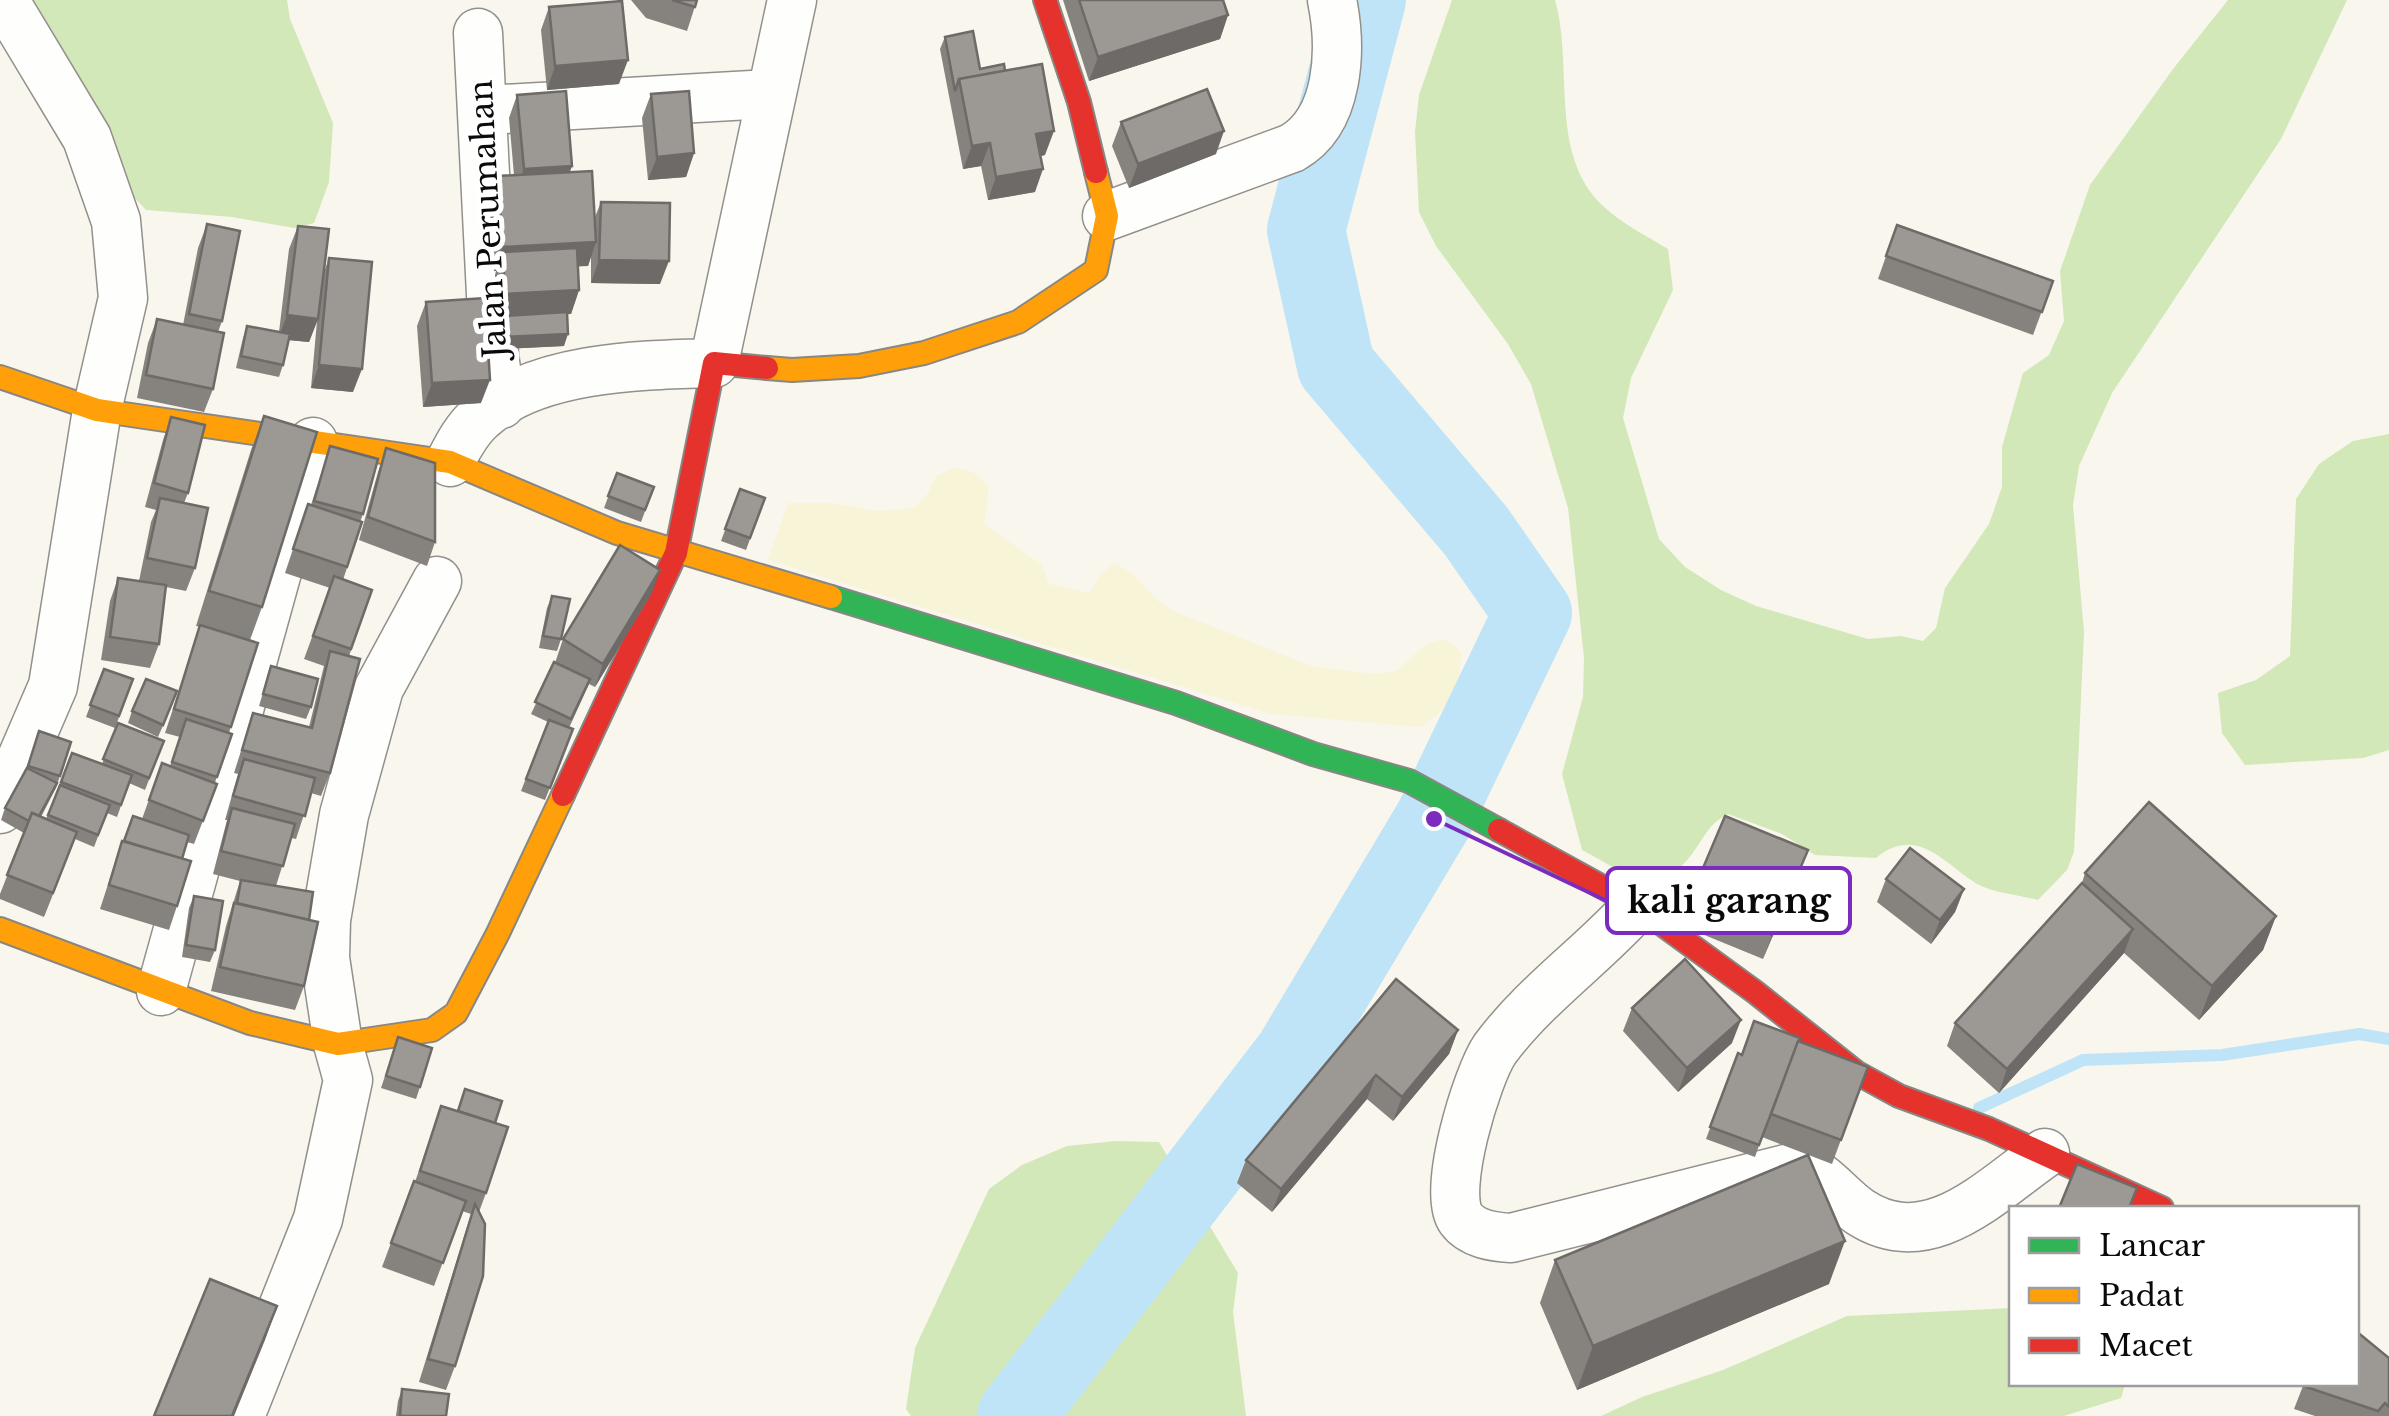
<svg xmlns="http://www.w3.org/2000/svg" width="2389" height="1416" viewBox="0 0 2389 1416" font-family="'Libre Baskerville',serif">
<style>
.farmland{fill:#f8f4d8}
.forest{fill:#d2e8b8}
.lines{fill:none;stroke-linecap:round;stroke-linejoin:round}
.stream{stroke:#c0e4f7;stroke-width:12}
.river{stroke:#c0e4f7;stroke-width:78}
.street-casing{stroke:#92908c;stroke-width:51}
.fast-casing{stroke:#888783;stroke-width:26}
.slow-casing{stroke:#888783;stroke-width:26}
.jam-casing{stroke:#888783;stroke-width:26}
.street{stroke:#fefefc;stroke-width:48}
.fast{stroke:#30b455;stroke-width:22}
.slow{stroke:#ff9f0a;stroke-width:22}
.jam{stroke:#e5322d;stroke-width:22}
.wall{fill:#86837e}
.shaded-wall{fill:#6d6a67}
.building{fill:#9c9893;stroke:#6d6a67;stroke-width:2.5}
.labels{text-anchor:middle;stroke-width:10;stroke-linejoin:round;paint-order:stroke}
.street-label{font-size:32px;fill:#0a0a0a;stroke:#fff}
.leader{fill:none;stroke:#7b2cbf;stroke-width:4}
.callout-dot{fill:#7b2cbf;stroke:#fff;stroke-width:4}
.callout{fill:#fff;stroke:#7b2cbf;stroke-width:4}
.callout-label{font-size:35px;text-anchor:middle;font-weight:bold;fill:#0a0a0a}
</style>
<rect width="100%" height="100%" fill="#f9f6ed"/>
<path class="farmland" d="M955,468L973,472L989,486L984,524L1042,565L1049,584L1090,593L1100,575L1114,563L1132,573L1159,602L1176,612L1314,667L1376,674L1396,671L1425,645L1444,639L1461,651L1459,690L1437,715L1421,727L1271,714L768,560L788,503H833L875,511L915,508L928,493L936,476Z"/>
<g class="forest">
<path d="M31,0H287L290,19L333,123L329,182L314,223L294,228L232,217L146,210L132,195L120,158Z"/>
<path d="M1452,0H1555C1574,67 1548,154 1603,206C1622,224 1647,236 1668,249L1673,290L1631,378L1623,418L1659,539L1685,567L1721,590L1756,606L1868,639L1901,636L1923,641L1936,628L1945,588L1989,524L2002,487V447L2023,373L2049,355L2064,321L2060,271L2090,185L2173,69L2228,0H2347L2281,139L2112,393L2079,466L2073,505L2084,632L2074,852L2067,870L2038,900C2020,895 1993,893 1977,884C1942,862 1917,825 1876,858L1815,855L1782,834L1728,814C1708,824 1705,837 1692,854C1656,902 1623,871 1582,850L1562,774L1583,697L1584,658L1568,508L1531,384L1508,344L1436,246L1419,212L1415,132L1419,95Z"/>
<path d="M2389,434V750L2363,758L2245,765L2222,733L2218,693L2256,680L2290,656L2296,499L2319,464L2353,441Z"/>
<path d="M1116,1141L1159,1142L1238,1273L1233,1312L1246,1416H911L906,1409L915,1348L989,1189L1022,1165L1067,1146Z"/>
<path d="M2011,1308L2012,1384H2125L2121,1398L2064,1416H1601L1642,1397L1723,1370L1847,1316Z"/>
</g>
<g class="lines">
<path class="stream" d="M1979,1108L2083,1060L2222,1055L2359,1034L2389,1039"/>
<path class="river" d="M1016,1416L1293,1055L1434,819L1533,613L1476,531L1336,366L1306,230L1367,0"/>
<defs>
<g id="street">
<path d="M478,33L494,355L501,404"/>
<path d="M503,109L769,94"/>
<path d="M1107,216L1292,148C1340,121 1342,49 1332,0"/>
<path d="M450,462C458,446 467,429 481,417C536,366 644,365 714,363L792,0"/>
<path d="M0,809L53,686L97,410L123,298L116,221L87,138L4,0"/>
<path d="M1637,906C1592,956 1535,995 1495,1049C1477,1075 1441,1193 1461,1219C1472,1234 1494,1237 1511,1238L1798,1166C1823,1173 1839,1198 1860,1212C1929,1257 1990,1191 2045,1153"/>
<path d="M161,991L313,442"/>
<path d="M240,1416L318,1219L348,1080L338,1044L325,958L326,920L344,815L379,688L437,581"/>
</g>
<path id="fast" d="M831,597L1176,703L1313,754L1409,781L1499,830"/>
<g id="slow">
<path d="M767,368L792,370L859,366L924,353L1018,322L1096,270L1107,216L1096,172"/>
<path d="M0,377L97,410L450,462L617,533L831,597"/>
<path d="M0,929L250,1023L338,1044L432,1030L456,1013L498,933L563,795"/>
</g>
<g id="jam">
<path d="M1045,0L1079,102L1096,172"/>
<path d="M563,795L676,553L714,363L767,368"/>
<path d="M1499,830L1637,906L1755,992L1857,1073L1899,1096L1989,1129L2162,1208"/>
</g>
</defs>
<use href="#street" class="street-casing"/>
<use href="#fast" class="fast-casing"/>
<use href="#slow" class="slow-casing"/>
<use href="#jam" class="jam-casing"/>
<use href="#street" class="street"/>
<use href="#fast" class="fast"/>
<use href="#slow" class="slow"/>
<use href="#jam" class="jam"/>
</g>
<g class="wall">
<path d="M631,0H697L687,31L646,18Z"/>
<path d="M1063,0H1223L1228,15L1220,39L1089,81Z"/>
<path d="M549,7L619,84L547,90L541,30Z"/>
<path d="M945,37L980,69L1005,71L1045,155L1041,156L1035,192L988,200L981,166L963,169L940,49Z"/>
<path d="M651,94L694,153L686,177L648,180L642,118Z"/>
<path d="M517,95L570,172L595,217L601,202L660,284L591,283V256L588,266H578L579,290L571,314H567L564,346L500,349L499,328L503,318H497L495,275L496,271H494L489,199L498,176L514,175L509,118Z"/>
<path d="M1121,122L1216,154L1129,188L1112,146Z"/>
<path d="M207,224L222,321L218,332L213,389L204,412L137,398L148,343L157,319L183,325L198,248Z"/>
<path d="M1897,225L2053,281L2033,335L1878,279Z"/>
<path d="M298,226L323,275L329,258L353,392L311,388L317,321L309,342L288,340L283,365L279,377L236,368L243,338L247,326L279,332L289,249Z"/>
<path d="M426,302L481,403L423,407L417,326Z"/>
<path d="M264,416L262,607L250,640L258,643L229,733L215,783L217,784L194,844L187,842L182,859L177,906L169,930L100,909L122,841H124L142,819L162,763L170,766L180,737L165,733L200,627L196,626L251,450Z"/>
<path d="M171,417L188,493L184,503L195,568L186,591L166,587L159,644L150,668L101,660L110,601L118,578L139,581L151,522L156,510L145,507L163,440Z"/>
<path d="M330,446L363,514L360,522H362L343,580L372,590L349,656L330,773L321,796L311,793L296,839L291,838L276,886L309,920L304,986L295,1010L211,991L226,926L240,881L213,874L227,820H225L238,774L234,773L253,713L309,727L324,666L304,659L330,588L285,573L308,504L311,505Z"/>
<path d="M386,448L435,542L427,566L359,540L378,472Z"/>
<path d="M617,473L654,487L641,522L604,508Z"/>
<path d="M740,489L765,498L746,550L721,541Z"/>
<path d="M652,593L595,687L589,684L569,728L573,729L545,800L521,791L548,722L531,714L555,663L563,639Z"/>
<path d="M552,596L561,639L557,651L539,648L547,608Z"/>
<path d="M271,666L311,707L306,719L259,706Z"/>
<path d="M104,669L133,679L115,728L86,717Z"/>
<path d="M173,703L158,737L128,723L132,711Z"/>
<path d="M118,723L164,741L145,790L129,783L117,817L107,813L94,847L75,839L44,917L0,899V894L24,833L1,820L5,808L26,769L39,731L71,742L56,788L41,817L46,819L72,753L102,764Z"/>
<path d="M1808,850L1763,959L1680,925L1689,901Z"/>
<path d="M2085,873L2276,916L2263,950L2199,1020L2124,953L1999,1093L1947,1046L1955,1023L2082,883Z"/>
<path d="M1886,879L1964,889L1955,912L1931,944L1877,902Z"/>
<path d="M194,896L215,950L210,962L182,957L189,908Z"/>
<path d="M1396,979L1458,1030L1449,1054L1393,1121L1367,1099L1272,1212L1237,1183L1246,1160Z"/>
<path d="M1632,1008L1732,1043L1678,1092L1623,1031Z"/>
<path d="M398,1037L420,1087L416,1099L381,1088Z"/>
<path d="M1738,1053L1742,1055L1794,1053L1868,1067L1832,1164L1762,1137L1755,1157L1706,1139Z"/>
<path d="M441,1106L495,1123L486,1193L479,1212L455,1366L446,1390L419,1382L471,1214L462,1211L434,1286L382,1267L414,1181L415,1182Z"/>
<path d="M1555,1260L1829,1284L1577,1390L1540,1303Z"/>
<path d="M2389,1358V1416H2315L2294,1409L2303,1386Z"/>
<path d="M402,1389L446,1416H396L398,1401Z"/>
</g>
<g class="shaded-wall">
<path d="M1228,15L1220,39L1089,81L1098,57Z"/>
<path d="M628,60L619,84L547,90L555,66Z"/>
<path d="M1054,131L1045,155L1028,158L1036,134Z"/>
<path d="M1224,131L1216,154L1129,188L1138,164Z"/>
<path d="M990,143L981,166L963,169L972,146Z"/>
<path d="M694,153L686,177L648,180L657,157Z"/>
<path d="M572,166L564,189L515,193L524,169Z"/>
<path d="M1043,169L1035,192L988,200L996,177Z"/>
<path d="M596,242L588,266L504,270L503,252L496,271H494L502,247Z"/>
<path d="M599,260L669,261L660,284L591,283Z"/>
<path d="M579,290L571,314L497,318L505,294Z"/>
<path d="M287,315L318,319L309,342L278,339Z"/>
<path d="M568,334L564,346L500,349L505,337Z"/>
<path d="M319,365L362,369L353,392L311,388Z"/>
<path d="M490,380L481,403L423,407L432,383Z"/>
<path d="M660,570L652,593L595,687L603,664Z"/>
<path d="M1808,850L1799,874L1763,959L1772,935Z"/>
<path d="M1964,889L1955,912L1931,944L1940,920Z"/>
<path d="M2276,916L2263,950L2199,1020L2212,986Z"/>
<path d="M2133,929L2124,953L1999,1093L2007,1069Z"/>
<path d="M1741,1020L1732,1043L1678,1092L1687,1068Z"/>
<path d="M1458,1030L1449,1054L1393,1121L1402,1097Z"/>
<path d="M1376,1075L1367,1099L1272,1212L1281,1189Z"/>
<path d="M1845,1241L1829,1284L1577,1390L1593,1346Z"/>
<path d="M277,1306L265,1340L234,1416H232Z"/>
</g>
<g class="building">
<path d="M672,0H697L695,7Z"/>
<path d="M1079,0H1223L1228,15L1098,57Z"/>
<path d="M622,1L628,60L555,66L549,7Z"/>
<path d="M973,31L980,69L1004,64L1005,71L959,79L955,91L945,37Z"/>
<path d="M1042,64L1054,131L1036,134L1043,169L996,177L990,143L972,146L959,79Z"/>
<path d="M1207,89L1224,131L1138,164L1121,122Z"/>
<path d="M566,91L572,166L524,169L517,95Z"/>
<path d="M689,91L694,153L657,157L651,94Z"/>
<path d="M592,171L596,242L502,247L498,176Z"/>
<path d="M601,202L670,203L669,261L599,260Z"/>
<path d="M207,224L240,231L222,321L189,314Z"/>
<path d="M1897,225L2053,281L2042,312L1886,256Z"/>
<path d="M298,226L329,229L318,319L287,315Z"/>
<path d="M577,248L579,290L505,294L503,252Z"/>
<path d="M329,258L372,262L362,369L319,365Z"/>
<path d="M485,298L490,380L432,383L426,302Z"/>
<path d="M567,312L568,334L505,337L503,316Z"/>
<path d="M157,319L224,333L213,389L146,375Z"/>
<path d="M247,326L290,334L283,365L241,356Z"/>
<path d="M264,416L317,432L262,607L209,591Z"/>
<path d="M171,417L205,425L188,493L154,483Z"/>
<path d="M330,446L378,459L363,514L314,501Z"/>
<path d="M386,448L435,463V542L368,517Z"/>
<path d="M617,473L654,487L645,510L608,496Z"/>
<path d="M740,489L765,498L750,538L725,529Z"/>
<path d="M160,498L208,508L195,568L147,558Z"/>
<path d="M308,504L362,522L347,567L293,549Z"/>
<path d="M620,545L660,570L603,664L563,639Z"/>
<path d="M334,576L372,590L351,649L313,636Z"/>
<path d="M118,578L166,585L159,644L110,637Z"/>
<path d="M552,596L570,599L561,639L543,636Z"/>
<path d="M200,625L258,643L231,727L174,709Z"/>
<path d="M330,651L360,659L330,773L242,750L253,713L312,728Z"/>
<path d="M554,662L590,679L571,719L535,702Z"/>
<path d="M271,666L318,679L311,707L263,694Z"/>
<path d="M104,669L133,679L119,716L90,705Z"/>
<path d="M146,679L177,691L163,725L132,711Z"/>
<path d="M186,719L232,734L217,777L172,762Z"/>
<path d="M549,720L573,729L550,788L526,779Z"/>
<path d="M118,723L164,741L149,778L103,759Z"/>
<path d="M39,731L71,742L60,776L28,766Z"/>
<path d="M72,753L132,775L121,805L61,782Z"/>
<path d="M244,759L315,778L305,816L233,796Z"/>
<path d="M162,763L217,784L203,821L149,800Z"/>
<path d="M27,768L57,783L39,816L32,813L29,821L5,808Z"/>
<path d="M60,785L110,805L98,835L48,815Z"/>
<path d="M2149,802L2276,916L2212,986L2085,873Z"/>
<path d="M232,808L295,824L283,866L221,851Z"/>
<path d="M32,813L77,832L53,893L7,875Z"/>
<path d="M133,816L189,835L182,859L124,841Z"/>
<path d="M1725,816L1808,850L1772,935L1689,901Z"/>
<path d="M122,841L191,861L177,906L109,885Z"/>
<path d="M1910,848L1964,889L1940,920L1886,879Z"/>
<path d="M241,880L313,892L309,920L237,903Z"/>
<path d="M2082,883L2133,929L2007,1069L1955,1023Z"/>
<path d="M194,896L223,901L215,950L186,945Z"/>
<path d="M234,903L318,922L304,986L220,967Z"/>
<path d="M1685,959L1741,1020L1687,1068L1632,1008Z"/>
<path d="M1396,979L1458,1030L1402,1097L1376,1075L1281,1189L1246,1160Z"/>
<path d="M1754,1021L1800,1038L1759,1145L1710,1127L1738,1053L1742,1055Z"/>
<path d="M398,1037L432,1048L420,1087L386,1076Z"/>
<path d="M1798,1041L1868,1067L1841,1140L1771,1114Z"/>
<path d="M465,1089L502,1101L495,1123L458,1111Z"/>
<path d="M441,1106L508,1127L486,1193L420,1171Z"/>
<path d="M1808,1155L1845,1241L1593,1346L1555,1260Z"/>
<path d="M2077,1164L2137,1188L2129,1208H2059Z"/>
<path d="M414,1181L466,1201L443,1263L391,1243Z"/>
<path d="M475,1204L485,1224L483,1276L455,1366L428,1359Z"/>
<path d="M210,1279L277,1306L232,1416H154Z"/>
<path d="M2356,1331L2389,1358V1407L2385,1403L2378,1411L2303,1386L2304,1384H2356Z"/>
<path d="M402,1389L449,1394L446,1416H400Z"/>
</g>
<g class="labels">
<g class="street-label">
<text transform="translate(488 219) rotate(-93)" y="11">Jalan Perumahan</text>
</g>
</g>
<path class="leader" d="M1434 819L1607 901"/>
<circle class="callout-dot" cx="1434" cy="819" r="10"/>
<rect class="callout" x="1607" y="868" width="243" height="65" rx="10"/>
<g class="callout-label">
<text x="1729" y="913">kali garang</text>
</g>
<rect x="2009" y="1206" width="350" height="180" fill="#ffffff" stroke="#9d9d9d" stroke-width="2.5"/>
<rect x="2029" y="1238" width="50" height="15" fill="#30b455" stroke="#9d9d9d" stroke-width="2.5"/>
<text x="2099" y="1256" font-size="30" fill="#0a0a0a">Lancar</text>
<rect x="2029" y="1288" width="50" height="15" fill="#ff9f0a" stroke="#9d9d9d" stroke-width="2.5"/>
<text x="2099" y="1306" font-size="30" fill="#0a0a0a">Padat</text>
<rect x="2029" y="1338" width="50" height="15" fill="#e5322d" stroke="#9d9d9d" stroke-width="2.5"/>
<text x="2099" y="1356" font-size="30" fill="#0a0a0a">Macet</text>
</svg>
